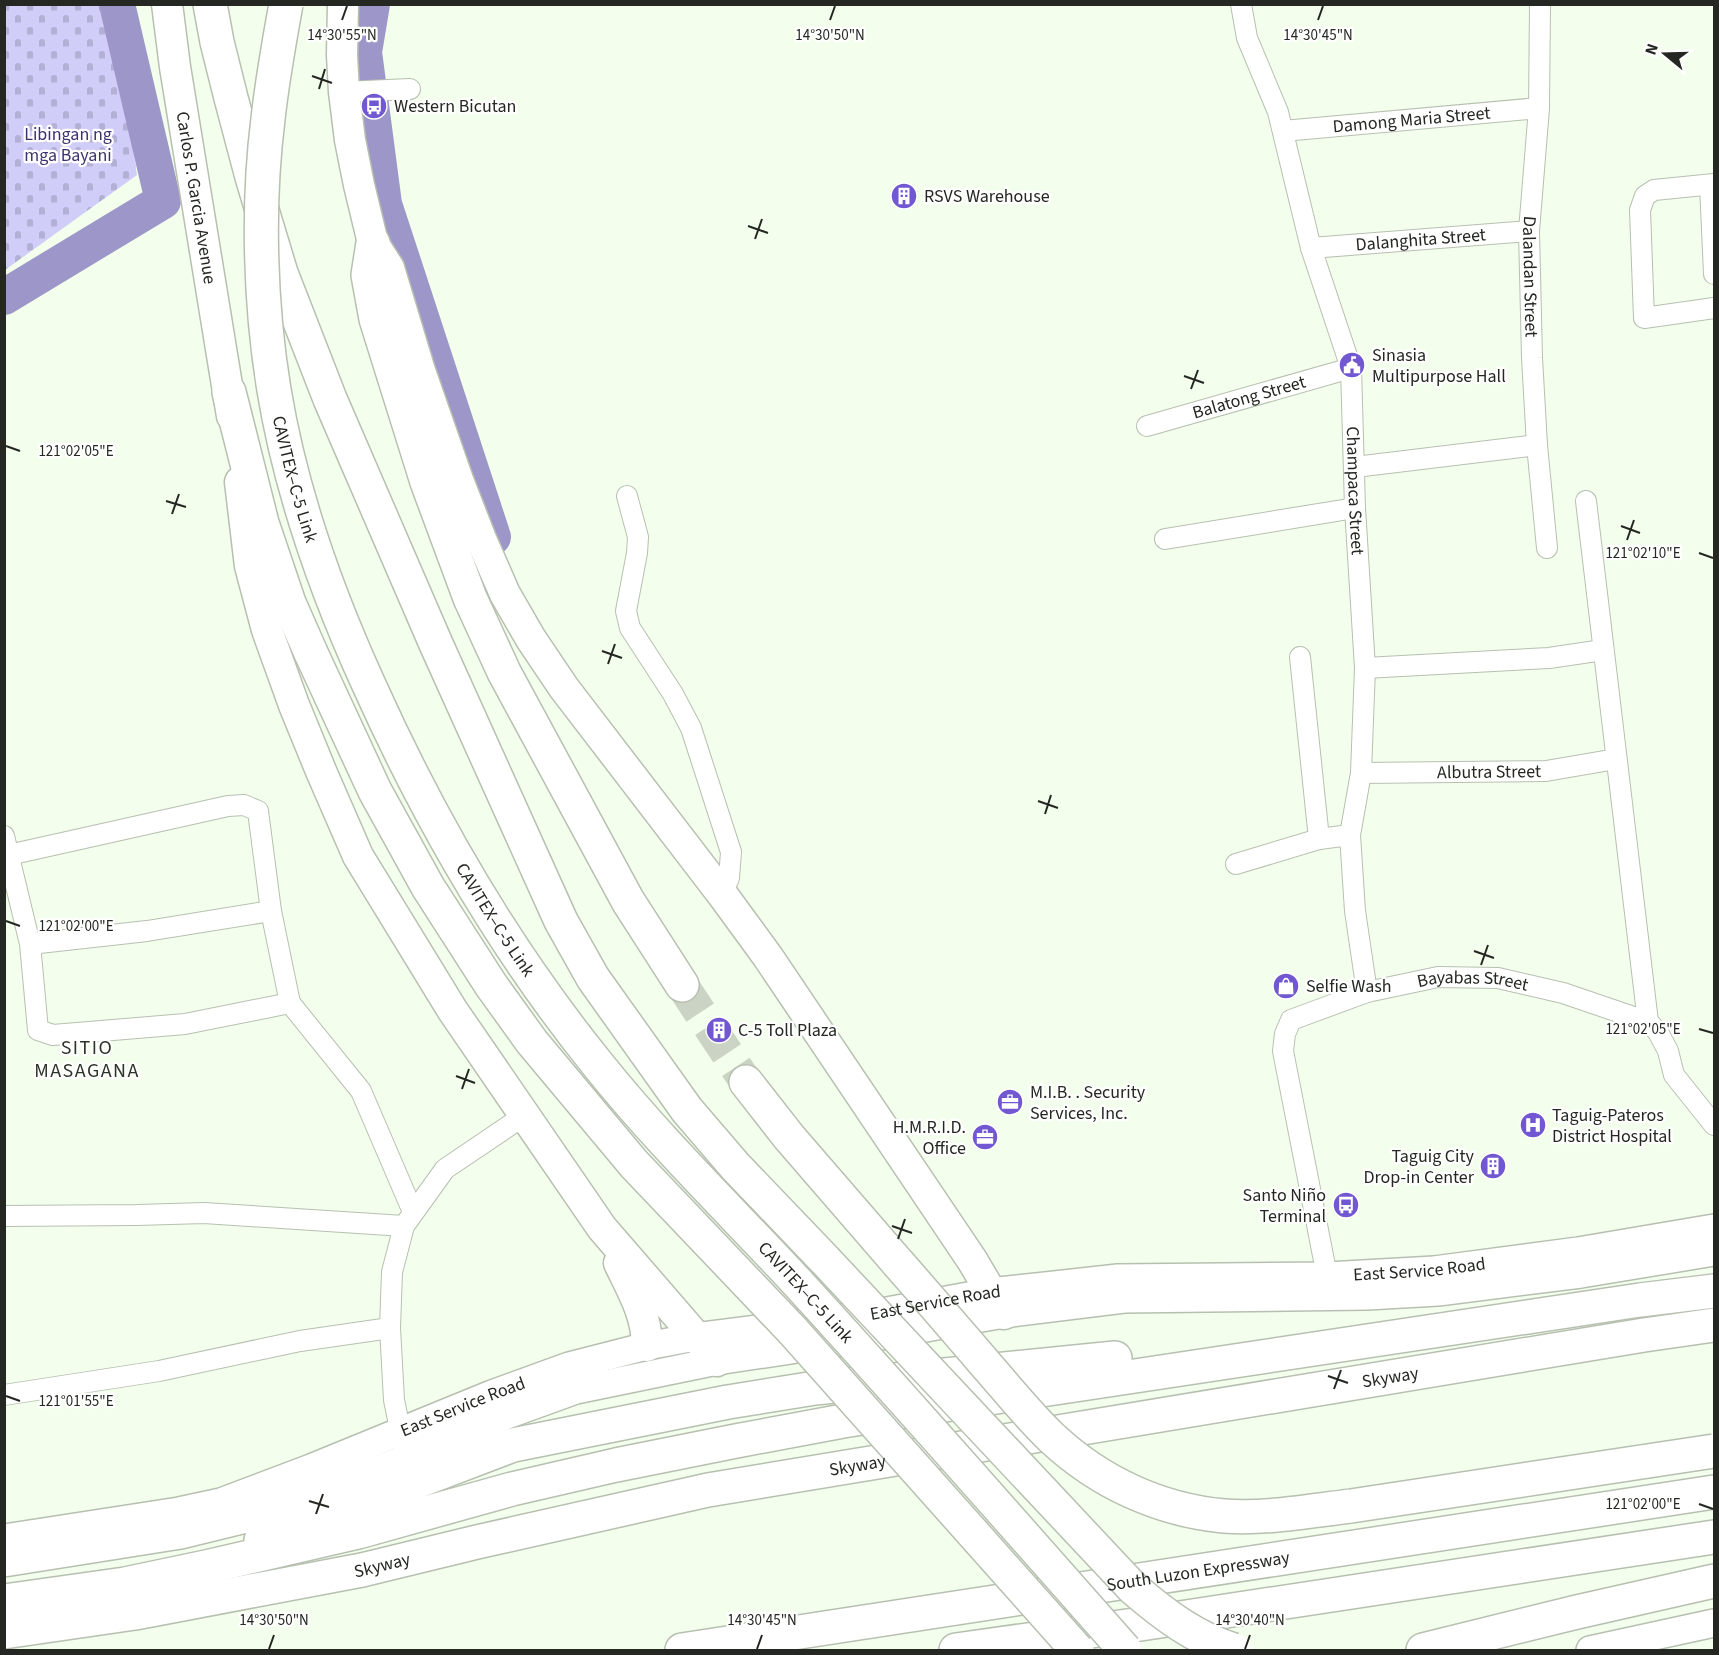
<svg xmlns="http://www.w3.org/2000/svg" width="1719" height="1655" viewBox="0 0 1719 1655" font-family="'Source Sans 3',sans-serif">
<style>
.cemetery{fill:url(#cemetery-stones)}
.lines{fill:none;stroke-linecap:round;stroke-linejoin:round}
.river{stroke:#9c97c8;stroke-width:36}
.highway-tunnel{stroke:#cbd3c4;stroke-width:33;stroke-dasharray:33 16;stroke-linecap:butt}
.street-casing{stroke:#b7c0b0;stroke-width:22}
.secondary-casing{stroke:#b7c0b0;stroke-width:30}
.primary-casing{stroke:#b7c0b0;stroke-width:33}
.highway-casing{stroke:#b7c0b0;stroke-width:36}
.street{stroke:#fff;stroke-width:20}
.secondary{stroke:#fff;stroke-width:27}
.primary{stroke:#fff;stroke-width:30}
.highway{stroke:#fff;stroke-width:33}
.highway-bridge-casing{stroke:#b7c0b0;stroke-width:36;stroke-linecap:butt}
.highway-bridge{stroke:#fff;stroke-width:33}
.ticks{fill:none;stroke:#252822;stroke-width:2}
.labels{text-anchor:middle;stroke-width:4.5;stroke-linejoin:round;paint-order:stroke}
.poi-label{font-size:18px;fill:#252822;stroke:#fff;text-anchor:start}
.street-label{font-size:18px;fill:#252822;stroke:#fff}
.park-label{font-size:18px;fill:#3d326f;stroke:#fff}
.neighbourhood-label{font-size:20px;letter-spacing:1.5px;fill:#2c3427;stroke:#fff}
.ticks-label{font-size:15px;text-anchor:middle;fill:#252822;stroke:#fff;stroke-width:4.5;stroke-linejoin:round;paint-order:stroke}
</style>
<defs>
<pattern id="cemetery-stones" width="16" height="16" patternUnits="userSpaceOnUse" patternTransform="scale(1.5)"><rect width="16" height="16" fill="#d1cdf9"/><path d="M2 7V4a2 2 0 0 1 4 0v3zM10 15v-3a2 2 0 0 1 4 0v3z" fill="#b3b0d5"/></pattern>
</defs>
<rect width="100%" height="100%" fill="#f4feed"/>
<path class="cemetery" d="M5,4L111,5L137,175L5,270Z"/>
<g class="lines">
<g class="river">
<path d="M372,4L364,52L384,204L493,537"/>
<path d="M4,297L163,201L117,4"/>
</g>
<path class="highway-tunnel" d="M682,985L746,1082"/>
<defs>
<g id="street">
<path id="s1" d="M1241,4L1247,38L1278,112L1311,248L1351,368L1355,508L1365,668L1361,773L1350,835L1355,911L1367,992"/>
<path id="s2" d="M1540,4L1539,108L1529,231L1532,358L1537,445L1547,548"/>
<path d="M344,92L410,89"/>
<path id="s3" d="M1283,131L1539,108"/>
<path d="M1714,184L1654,190L1645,196L1640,210L1644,318L1714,308"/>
<path d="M1710,185L1714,274"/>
<path id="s4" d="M1311,248L1529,231"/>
<path id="s5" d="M1147,426L1351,368"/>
<path d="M1355,467L1537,445"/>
<path d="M627,496L638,537L637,553L626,611L630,628L673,694L691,728L731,852L729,878L722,894"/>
<path d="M1586,501L1648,1022"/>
<path d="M1165,539L1355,508"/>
<path d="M1300,657L1319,839"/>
<path d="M1365,668L1549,658L1603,650"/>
<path id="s6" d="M1361,773L1546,771L1616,759"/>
<path d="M4,836L30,944L38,1030L53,1035L185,1024L290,1003L271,911L147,931L30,944"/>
<path d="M4,856L228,806L244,805L258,811L271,911"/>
<path d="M1236,864L1319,839L1350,835"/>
<path d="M290,1003L361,1091L413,1212"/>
<path d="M4,1216L137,1215L204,1213L404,1226"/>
<path id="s7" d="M1327,1276L1283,1051L1285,1034L1291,1020L1367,992L1438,977L1498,978L1563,993L1648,1022L1658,1032L1668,1051L1674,1075L1714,1125"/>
<path d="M4,1395L159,1371L300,1341L390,1328"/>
<path d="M403,1444L394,1400L390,1328L392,1272L404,1226L445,1169L525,1115"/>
</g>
<g id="secondary">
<path id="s8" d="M4,1538L179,1511L221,1502L311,1468L492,1394L569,1366L647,1346L695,1337L865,1315L990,1292L1118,1278L1327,1276L1434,1270L1578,1251L1714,1228"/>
<path d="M4,1563L181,1535L254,1517L407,1458L507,1415L576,1390L717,1361L870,1338L1004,1314L1124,1299L1367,1296L1438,1292L1581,1274L1714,1252"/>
<path d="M1590,1650L1714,1623"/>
</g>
<g id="primary">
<path id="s9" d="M167,4L175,67L232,416"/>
<path d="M343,4L342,55L344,92L350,140L359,185L373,243L389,268L420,371L458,480L481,539L505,594L531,639L564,688L722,894L768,957L972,1260L1004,1314"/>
<path d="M240,482L250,566L267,630L294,705L321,771L358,856L453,1011L602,1228L717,1361"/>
<path d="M619,1263C632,1290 647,1315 647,1346"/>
</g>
<g id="highway">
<path d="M210,4L217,42L231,98L252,177L281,273L330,399L436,644L561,921L593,978L687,1110L735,1166L825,1260"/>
<path d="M373,243L368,275L376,319L427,482L470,598L504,672L628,901L682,985"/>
<path d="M229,392L262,523L289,603L311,653"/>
<path d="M746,1082L789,1137L898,1263"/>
<path d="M261,1540L295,1524L356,1502L400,1488L513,1445L728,1402L815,1388L1115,1358"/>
<path d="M4,1601L125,1584L206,1567L358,1532L512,1489L616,1465L736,1441L843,1421L1035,1391L1640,1300L1714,1291"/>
<path id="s10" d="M4,1632L135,1613L362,1570L477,1542L708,1490L1644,1335L1714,1325"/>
<path id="s11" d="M682,1650L1714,1492"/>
<path d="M956,1650L1134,1625L1714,1537"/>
<path d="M1423,1650L1577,1612L1714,1581"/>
</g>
</defs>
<use href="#street" class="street-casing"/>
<use href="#secondary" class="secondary-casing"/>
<use href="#primary" class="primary-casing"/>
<use href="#highway" class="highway-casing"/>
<use href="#street" class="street"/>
<use href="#secondary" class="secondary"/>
<use href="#primary" class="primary"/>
<use href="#highway" class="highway"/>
<defs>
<g id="highway-bridge">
<path id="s12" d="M286,4C279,43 272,81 268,119C257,206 260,305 274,390C291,493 326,591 369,685C430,821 505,950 599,1066C660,1142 730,1210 796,1281C907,1402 1016,1527 1125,1650"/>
<path d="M311,653L375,791L428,887L491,985L532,1042L634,1164L793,1331L1077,1650"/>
<path d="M825,1260L1133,1588C1163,1614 1196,1639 1234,1650"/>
<path d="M898,1263C928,1297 958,1332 988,1367C1009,1391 1029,1416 1052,1438C1099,1482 1159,1510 1224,1516C1266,1519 1309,1511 1351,1506L1714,1451"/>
</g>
</defs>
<use href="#highway-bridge" class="highway-bridge-casing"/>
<use href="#highway-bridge" class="highway-bridge"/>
</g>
<path class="ticks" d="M342,20L347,6M830,20L835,6M1318,20L1323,6M312,76L332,83M319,89L325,69M748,226L768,233M755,239L762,219M1184,376L1204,383M1191,389L1198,370M6,446L20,451M166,501L186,507M172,514L179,494M1621,526L1640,533M1627,540L1634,520M1699,553L1713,558M602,651L622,658M608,664L615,644M1038,801L1058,808M1045,814L1051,795M6,921L20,926M1474,951L1494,958M1481,965L1488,945M1699,1029L1713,1033M456,1076L475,1083M462,1089L469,1069M892,1226L912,1233M898,1239L905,1219M1328,1376L1348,1383M1334,1389L1341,1370M6,1396L20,1401M309,1501L329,1507M1699,1504L1713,1509M316,1514L323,1494M269,1649L274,1635M757,1649L762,1635M1245,1649L1250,1635"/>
<defs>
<symbol id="bus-disc" viewBox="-11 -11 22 22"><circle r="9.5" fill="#7157d1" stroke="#fff"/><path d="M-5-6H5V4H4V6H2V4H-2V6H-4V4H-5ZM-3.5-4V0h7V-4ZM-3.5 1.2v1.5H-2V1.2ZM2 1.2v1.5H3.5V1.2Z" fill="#fff"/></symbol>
<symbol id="building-disc" viewBox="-11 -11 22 22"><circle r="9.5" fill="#7157d1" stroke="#fff"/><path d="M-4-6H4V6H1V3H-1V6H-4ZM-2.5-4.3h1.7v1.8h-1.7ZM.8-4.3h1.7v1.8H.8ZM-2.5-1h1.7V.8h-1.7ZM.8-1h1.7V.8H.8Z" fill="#fff"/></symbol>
<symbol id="civic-disc" viewBox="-11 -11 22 22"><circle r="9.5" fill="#7157d1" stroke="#fff"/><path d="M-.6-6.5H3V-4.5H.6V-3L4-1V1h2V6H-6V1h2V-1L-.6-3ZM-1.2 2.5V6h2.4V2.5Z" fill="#fff"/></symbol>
<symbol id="shop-disc" viewBox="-11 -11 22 22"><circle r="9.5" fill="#7157d1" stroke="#fff"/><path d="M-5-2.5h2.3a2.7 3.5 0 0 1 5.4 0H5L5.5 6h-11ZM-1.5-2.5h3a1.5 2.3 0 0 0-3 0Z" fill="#fff"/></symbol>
<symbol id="office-disc" viewBox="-11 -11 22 22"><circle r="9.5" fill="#7157d1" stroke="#fff"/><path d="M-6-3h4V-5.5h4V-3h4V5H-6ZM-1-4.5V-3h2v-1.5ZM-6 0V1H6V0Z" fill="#fff"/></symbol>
<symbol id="hospital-disc" viewBox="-11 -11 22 22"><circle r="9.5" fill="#7157d1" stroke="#fff"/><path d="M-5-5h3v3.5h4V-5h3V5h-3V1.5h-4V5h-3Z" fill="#fff"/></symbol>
</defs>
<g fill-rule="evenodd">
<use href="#bus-disc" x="359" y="91" width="30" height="30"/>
<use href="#building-disc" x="889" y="181" width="30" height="30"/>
<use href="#civic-disc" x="1337" y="350" width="30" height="30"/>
<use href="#shop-disc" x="1271" y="971" width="30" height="30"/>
<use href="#building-disc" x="704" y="1015" width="30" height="30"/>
<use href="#office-disc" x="995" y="1087" width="30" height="30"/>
<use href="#hospital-disc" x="1518" y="1110" width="30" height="30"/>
<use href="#office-disc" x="970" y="1122" width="30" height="30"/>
<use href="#building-disc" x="1478" y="1151" width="30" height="30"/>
<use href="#bus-disc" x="1331" y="1190" width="30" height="30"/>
</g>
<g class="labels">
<g class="poi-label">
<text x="394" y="112">Western Bicutan</text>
<text x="924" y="202">RSVS Warehouse</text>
<text x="1372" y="361">Sinasia<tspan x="1372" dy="21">Multipurpose Hall</tspan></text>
<text x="1306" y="992">Selfie Wash</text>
<text x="738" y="1036">C-5 Toll Plaza</text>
<text x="1030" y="1098">M.I.B. . Security<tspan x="1030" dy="21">Services, Inc.</tspan></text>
<text x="1552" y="1121">Taguig-Pateros<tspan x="1552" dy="21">District Hospital</tspan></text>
<text x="966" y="1133" text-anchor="end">H.M.R.I.D.<tspan x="966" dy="21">Office</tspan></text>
<text x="1474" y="1162" text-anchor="end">Taguig City<tspan x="1474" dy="21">Drop-in Center</tspan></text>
<text x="1326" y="1201" text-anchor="end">Santo Niño<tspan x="1326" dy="21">Terminal</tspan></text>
</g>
<g class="street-label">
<text dy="6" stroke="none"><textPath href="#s3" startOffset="129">Damong Maria Street</textPath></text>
<text dy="6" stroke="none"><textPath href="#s9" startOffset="196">Carlos P. Garcia Avenue</textPath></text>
<text dy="6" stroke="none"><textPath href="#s4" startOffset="110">Dalanghita Street</textPath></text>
<text dy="6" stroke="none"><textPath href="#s2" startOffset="273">Dalandan Street</textPath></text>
<text dy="6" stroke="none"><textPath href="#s5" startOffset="106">Balatong Street</textPath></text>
<text dy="6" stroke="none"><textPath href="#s12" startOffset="480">CAVITEX–C-5 Link</textPath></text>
<text dy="6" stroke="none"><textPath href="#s1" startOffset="504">Champaca Street</textPath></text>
<text dy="6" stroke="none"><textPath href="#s6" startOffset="128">Albutra Street</textPath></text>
<text dy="6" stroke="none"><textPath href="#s12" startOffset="966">CAVITEX–C-5 Link</textPath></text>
<text dy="6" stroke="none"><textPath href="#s7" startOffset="450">Bayabas Street</textPath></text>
<text dy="6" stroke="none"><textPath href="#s8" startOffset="1452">East Service Road</textPath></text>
<text dy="6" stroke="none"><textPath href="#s12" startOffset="1452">CAVITEX–C-5 Link</textPath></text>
<text dy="6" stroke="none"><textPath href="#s8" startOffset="966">East Service Road</textPath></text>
<text dy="6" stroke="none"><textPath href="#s10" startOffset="1410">Skyway</textPath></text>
<text dy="6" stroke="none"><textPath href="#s8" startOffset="480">East Service Road</textPath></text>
<text dy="6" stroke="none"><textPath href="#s10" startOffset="870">Skyway</textPath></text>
<text dy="6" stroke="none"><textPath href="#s10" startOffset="384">Skyway</textPath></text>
<text dy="6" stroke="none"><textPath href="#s11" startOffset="522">South Luzon Expressway</textPath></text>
</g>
<g class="park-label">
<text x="68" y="140">Libingan ng<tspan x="68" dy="21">mga Bayani</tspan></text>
</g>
<g class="neighbourhood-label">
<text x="87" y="1054">SITIO<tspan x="87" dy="23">MASAGANA</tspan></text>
</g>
</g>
<g class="ticks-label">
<text x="342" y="40">14°30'55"N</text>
<text x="830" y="40">14°30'50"N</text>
<text x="1318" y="40">14°30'45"N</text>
<text x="76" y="456">121°02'05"E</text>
<text x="1643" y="558">121°02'10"E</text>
<text x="76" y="931">121°02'00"E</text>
<text x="1643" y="1034">121°02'05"E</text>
<text x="76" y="1406">121°01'55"E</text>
<text x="1643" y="1509">121°02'00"E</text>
<text x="274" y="1625">14°30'50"N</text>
<text x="762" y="1625">14°30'45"N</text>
<text x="1250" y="1625">14°30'40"N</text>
</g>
<rect width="1719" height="1655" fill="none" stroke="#252822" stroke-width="12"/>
<g transform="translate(1665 54) rotate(289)" stroke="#ffffff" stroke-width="4.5" paint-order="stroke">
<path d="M0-4.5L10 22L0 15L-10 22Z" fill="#252822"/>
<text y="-9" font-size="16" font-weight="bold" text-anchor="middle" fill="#252822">N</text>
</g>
</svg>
